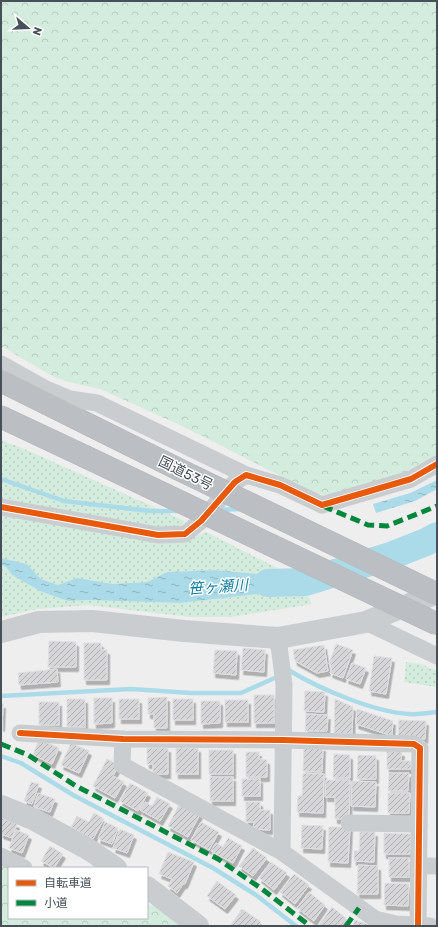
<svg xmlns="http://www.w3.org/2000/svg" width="438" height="927" viewBox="0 0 438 927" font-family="Rubik,'Noto Sans JP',sans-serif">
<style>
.grass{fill:url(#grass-dots)}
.forest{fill:url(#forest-crowns)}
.water{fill:url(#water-ripples)}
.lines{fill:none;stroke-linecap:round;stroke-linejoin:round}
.stream{stroke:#abdbe8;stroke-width:4.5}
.river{stroke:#abdbe8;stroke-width:28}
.building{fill:url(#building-hatch);stroke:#e0e0e1;filter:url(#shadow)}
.highway-casing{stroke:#b4b8bd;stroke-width:23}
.street{stroke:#cacdcf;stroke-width:17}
.secondary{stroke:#cacdcf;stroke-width:22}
.highway{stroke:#bbbfc4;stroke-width:22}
.highway-bridge-casing{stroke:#b4b8bd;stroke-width:23;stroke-linecap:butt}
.highway-bridge{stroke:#bbbfc4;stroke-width:22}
.quiet{stroke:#00873e;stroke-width:5;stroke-dasharray:10 5;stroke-linecap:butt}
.cycleway-casing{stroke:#fff;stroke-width:8}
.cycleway{stroke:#e8590c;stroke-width:6}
.labels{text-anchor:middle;stroke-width:3;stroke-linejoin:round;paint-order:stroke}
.street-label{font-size:14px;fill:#475059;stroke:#fff}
.water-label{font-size:15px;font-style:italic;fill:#16819d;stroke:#fff}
</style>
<defs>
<pattern id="grass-dots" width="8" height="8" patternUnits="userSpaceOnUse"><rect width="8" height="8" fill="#d4ecdd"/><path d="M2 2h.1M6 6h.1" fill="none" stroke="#b7ccc0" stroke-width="1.8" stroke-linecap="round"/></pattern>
<pattern id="forest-crowns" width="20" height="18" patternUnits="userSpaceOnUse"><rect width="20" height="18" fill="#d4ecdd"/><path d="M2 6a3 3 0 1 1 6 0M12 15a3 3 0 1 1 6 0" fill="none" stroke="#b7ccc0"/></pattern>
<pattern id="water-ripples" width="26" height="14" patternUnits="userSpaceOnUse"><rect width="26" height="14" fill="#abdbe8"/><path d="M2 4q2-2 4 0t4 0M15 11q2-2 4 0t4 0" fill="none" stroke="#8db4bf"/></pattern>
<pattern id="building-hatch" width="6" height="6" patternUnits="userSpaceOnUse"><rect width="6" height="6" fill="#d6d6d8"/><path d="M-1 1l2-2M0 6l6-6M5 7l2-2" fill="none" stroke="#afb0b2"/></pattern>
<filter id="shadow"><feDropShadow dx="2.5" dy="4.5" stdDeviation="0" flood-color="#0004"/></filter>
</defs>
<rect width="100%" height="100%" fill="#efeeee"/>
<g class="grass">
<path d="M1,440L22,448L185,521L179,528L157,530L1,502Z"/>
<path d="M1,512L185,540L206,532L287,573L258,574L215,570L167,572L147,582L113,584L77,578L58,585L41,579L27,564L1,558Z"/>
<path d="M1,565L6,567L12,575L68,601L88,600L180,603L268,593L306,592L312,604L232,617H189L89,605L37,609L1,617Z"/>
<path d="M406,662L421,664L437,671V687L404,682Z"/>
</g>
<g class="forest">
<path d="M1,1H437V455L410,473L337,499L308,490L182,426L100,389L72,383L52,376L1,346Z"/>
<path d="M1,862L9,868V918H147V905L156,906L186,926H1Z"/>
</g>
<g class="water">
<path d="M437,480V489L415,501L376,513L373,504L410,493Z"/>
<path d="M1,558L27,564L41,579L58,585L77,578L113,584L147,582L167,572L215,570L258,574L287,573L323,589L306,592L268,593L180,603L88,600L68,601L40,591L12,575L6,567L1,565Z"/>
</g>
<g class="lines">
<g class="stream">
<path d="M1,479L64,501L150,511H179"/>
<path d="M217,510L242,509"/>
<path d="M286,673L290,671C320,689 374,712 409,714C418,715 428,713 437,712"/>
<path d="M1,696L131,689L191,693H241L279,676"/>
<path d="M1,756L21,763L73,795L213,868L256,895L296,926"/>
</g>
<path class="river" d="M268,583L306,582L393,555L426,542L437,536"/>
</g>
<g class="building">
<path d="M49,641L76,642V667H48Z"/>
<path d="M84,643H101V650H107V680H84Z"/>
<path d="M336,644L353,650L343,678L330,673L333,666L329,664Z"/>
<path d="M324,645L328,671L317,673L295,661L293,650Z"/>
<path d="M243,648L265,650L264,672L241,670Z"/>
<path d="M215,650L237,651L236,675L213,673Z"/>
<path d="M374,656L392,658L386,694L369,691Z"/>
<path d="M352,663L366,668L360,684L346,679Z"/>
<path d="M57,669L58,682L19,685L18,673Z"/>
<path d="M305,691L325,692L324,712L304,711Z"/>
<rect x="254" y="695" width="20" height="28"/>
<path d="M167,697V728H154V714H148V698Z"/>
<path d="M94,698H112V723L94,724Z"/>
<rect x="67" y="699" width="18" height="28"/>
<rect x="119" y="699" width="20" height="20"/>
<rect x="173" y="699" width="20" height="21"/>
<path d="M335,699L353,707L352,734L334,733Z"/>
<rect x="225" y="700" width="23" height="22"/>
<path d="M201,701H220V723L201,724Z"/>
<rect x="39" y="702" width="20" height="23"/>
<path d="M1,704H3L2,727H1Z"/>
<path d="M357,709L393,721L392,736L356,724Z"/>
<path d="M306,714L328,715L327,731H305Z"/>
<path d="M399,720L426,721L425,739L398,737Z"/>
<path d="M39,739L59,748L52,764L33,755Z"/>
<path d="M71,743L89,751L79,773L61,765Z"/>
<path d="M304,746L323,747L322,772L303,771Z"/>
<path d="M147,748H168V774H153V764H147Z"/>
<rect x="176" y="748" width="22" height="26"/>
<rect x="209" y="750" width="24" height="24"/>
<path d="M387,751L402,752L401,761H411V769H387Z"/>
<path d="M246,752H259V759L267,760V777H246Z"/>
<path d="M334,754L350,755V778H333Z"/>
<path d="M358,755L376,756V779H357Z"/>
<path d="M107,759L119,765L113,776L124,782L115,798L93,786Z"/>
<path d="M303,773L324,774L323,813L297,812L298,796H302Z"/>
<path d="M389,773H409L408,791H388Z"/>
<rect x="210" y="777" width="23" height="24"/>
<rect x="242" y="779" width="18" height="17"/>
<path d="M326,780H350L349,819H335V797H325Z"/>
<path d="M352,781L376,782L375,807L351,806Z"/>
<path d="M31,782L39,784L32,804L24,801Z"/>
<path d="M130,783L148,793L138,811L120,801Z"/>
<path d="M38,793L55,799L50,812L34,807Z"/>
<path d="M388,793H410L409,813H388Z"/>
<path d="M157,797L170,804L160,821L140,810L145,802L152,806Z"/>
<path d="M246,802H260V810H270V830L253,829L254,822H246Z"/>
<path d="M180,803L200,814L188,837L168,826Z"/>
<path d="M94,813L104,819L93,839L71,827L77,816L89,822Z"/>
<path d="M1,818L17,824L12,838L1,834Z"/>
<path d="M105,822L118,828L112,844L98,839Z"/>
<path d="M201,822L219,832L209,850L191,840Z"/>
<path d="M302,825L323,826L322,849L301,848Z"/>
<path d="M329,827H350L348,863L328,862Z"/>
<path d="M120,829L134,835L127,853L113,848Z"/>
<path d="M16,830L29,835L22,853L9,848Z"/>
<path d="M360,832H375L374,862L354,861V851H359Z"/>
<path d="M384,833L411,834L410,854H384Z"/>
<path d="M228,838L242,846L233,863L211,851L216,843L223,847Z"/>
<path d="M50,846L63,854L54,868L41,861Z"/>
<path d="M253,848L267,858L253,876L239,866Z"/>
<path d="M168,852L194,862L185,884H183L177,893L168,886L172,879L159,874Z"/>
<rect x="389" y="858" width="20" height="19"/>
<path d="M271,862L287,873L274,890L259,878Z"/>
<path d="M358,865L378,866V894H357Z"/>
<path d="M294,874L309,885L295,904L280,892Z"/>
<path d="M217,881L236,895L225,909L207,896Z"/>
<path d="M385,883L409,884L408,906L384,905Z"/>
<path d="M309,892L325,905L314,921L297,908Z"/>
<path d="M332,907L347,919L341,926H320L319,925Z"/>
<path d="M242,909L261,922L258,926H230Z"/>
<path d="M355,920L373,926H353Z"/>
</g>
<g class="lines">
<defs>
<g id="highway">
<path d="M1,381L178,469"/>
<path d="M1,417L84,456"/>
</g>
</defs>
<use href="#highway" class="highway-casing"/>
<g class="street">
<path d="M1,364L44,388L70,399L97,403L246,475"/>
<path d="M1,507L158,535L185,534L201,521L235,482L246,475L280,485L322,505L411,479L437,464"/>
<path d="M366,622L437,656"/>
<path d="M278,638L284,684L282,852L375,919L396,924L430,926"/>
<path d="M20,733L123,739L283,740L414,744L420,748L418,925"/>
<path d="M123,739L122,765L282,852"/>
<path d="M349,823L419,824"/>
<path d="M1,856L24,868"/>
<path d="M419,866H437"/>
</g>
<g class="secondary">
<path d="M1,632L39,622L92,621L184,631L278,638L366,622L437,593"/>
<path d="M1,806L33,819L88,849L116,868"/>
<path d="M147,887L198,926"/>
</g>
<use href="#highway" class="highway"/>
<defs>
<g id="highway-bridge">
<path d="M84,456L437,624"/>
<path d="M178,469L437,594"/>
</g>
</defs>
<use href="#highway-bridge" class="highway-bridge-casing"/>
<use href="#highway-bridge" class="highway-bridge"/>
<g class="quiet">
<path d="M323,506L368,525L387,526L437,506"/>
<path d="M1,744L28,755L76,786L218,859L262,889L310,926"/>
<path d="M346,926L359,908"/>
</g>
<defs>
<g id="cycleway">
<path d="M1,507L158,535L185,534L201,521L235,482L246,475L280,485L322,505L411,479L437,464"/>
<path d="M20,733L123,739L283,740L414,744L420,748L418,925"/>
</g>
</defs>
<use href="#cycleway" class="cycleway-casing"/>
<use href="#cycleway" class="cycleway"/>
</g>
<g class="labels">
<g class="street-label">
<text transform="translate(186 473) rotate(26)" y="5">国道53号</text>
</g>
<g class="water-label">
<text transform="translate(218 587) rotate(-4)" y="5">笹ヶ瀬川</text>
</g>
</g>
<rect width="438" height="927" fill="none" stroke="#475059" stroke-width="4"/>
<rect x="8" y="867" width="140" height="52" fill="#ffffff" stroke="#b5b9bd"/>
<rect x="16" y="880" width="20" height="6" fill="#e8590c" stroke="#b5b9bd"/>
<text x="44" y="887" font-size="12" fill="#475059">自転車道</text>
<rect x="16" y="900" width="20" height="6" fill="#00873e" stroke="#b5b9bd"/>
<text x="44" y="907" font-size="12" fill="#475059">小道</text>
<g transform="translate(28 28) rotate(109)" stroke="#ffffff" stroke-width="3" paint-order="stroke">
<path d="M0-3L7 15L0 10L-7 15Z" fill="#475059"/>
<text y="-6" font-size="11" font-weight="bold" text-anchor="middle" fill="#475059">N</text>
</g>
</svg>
